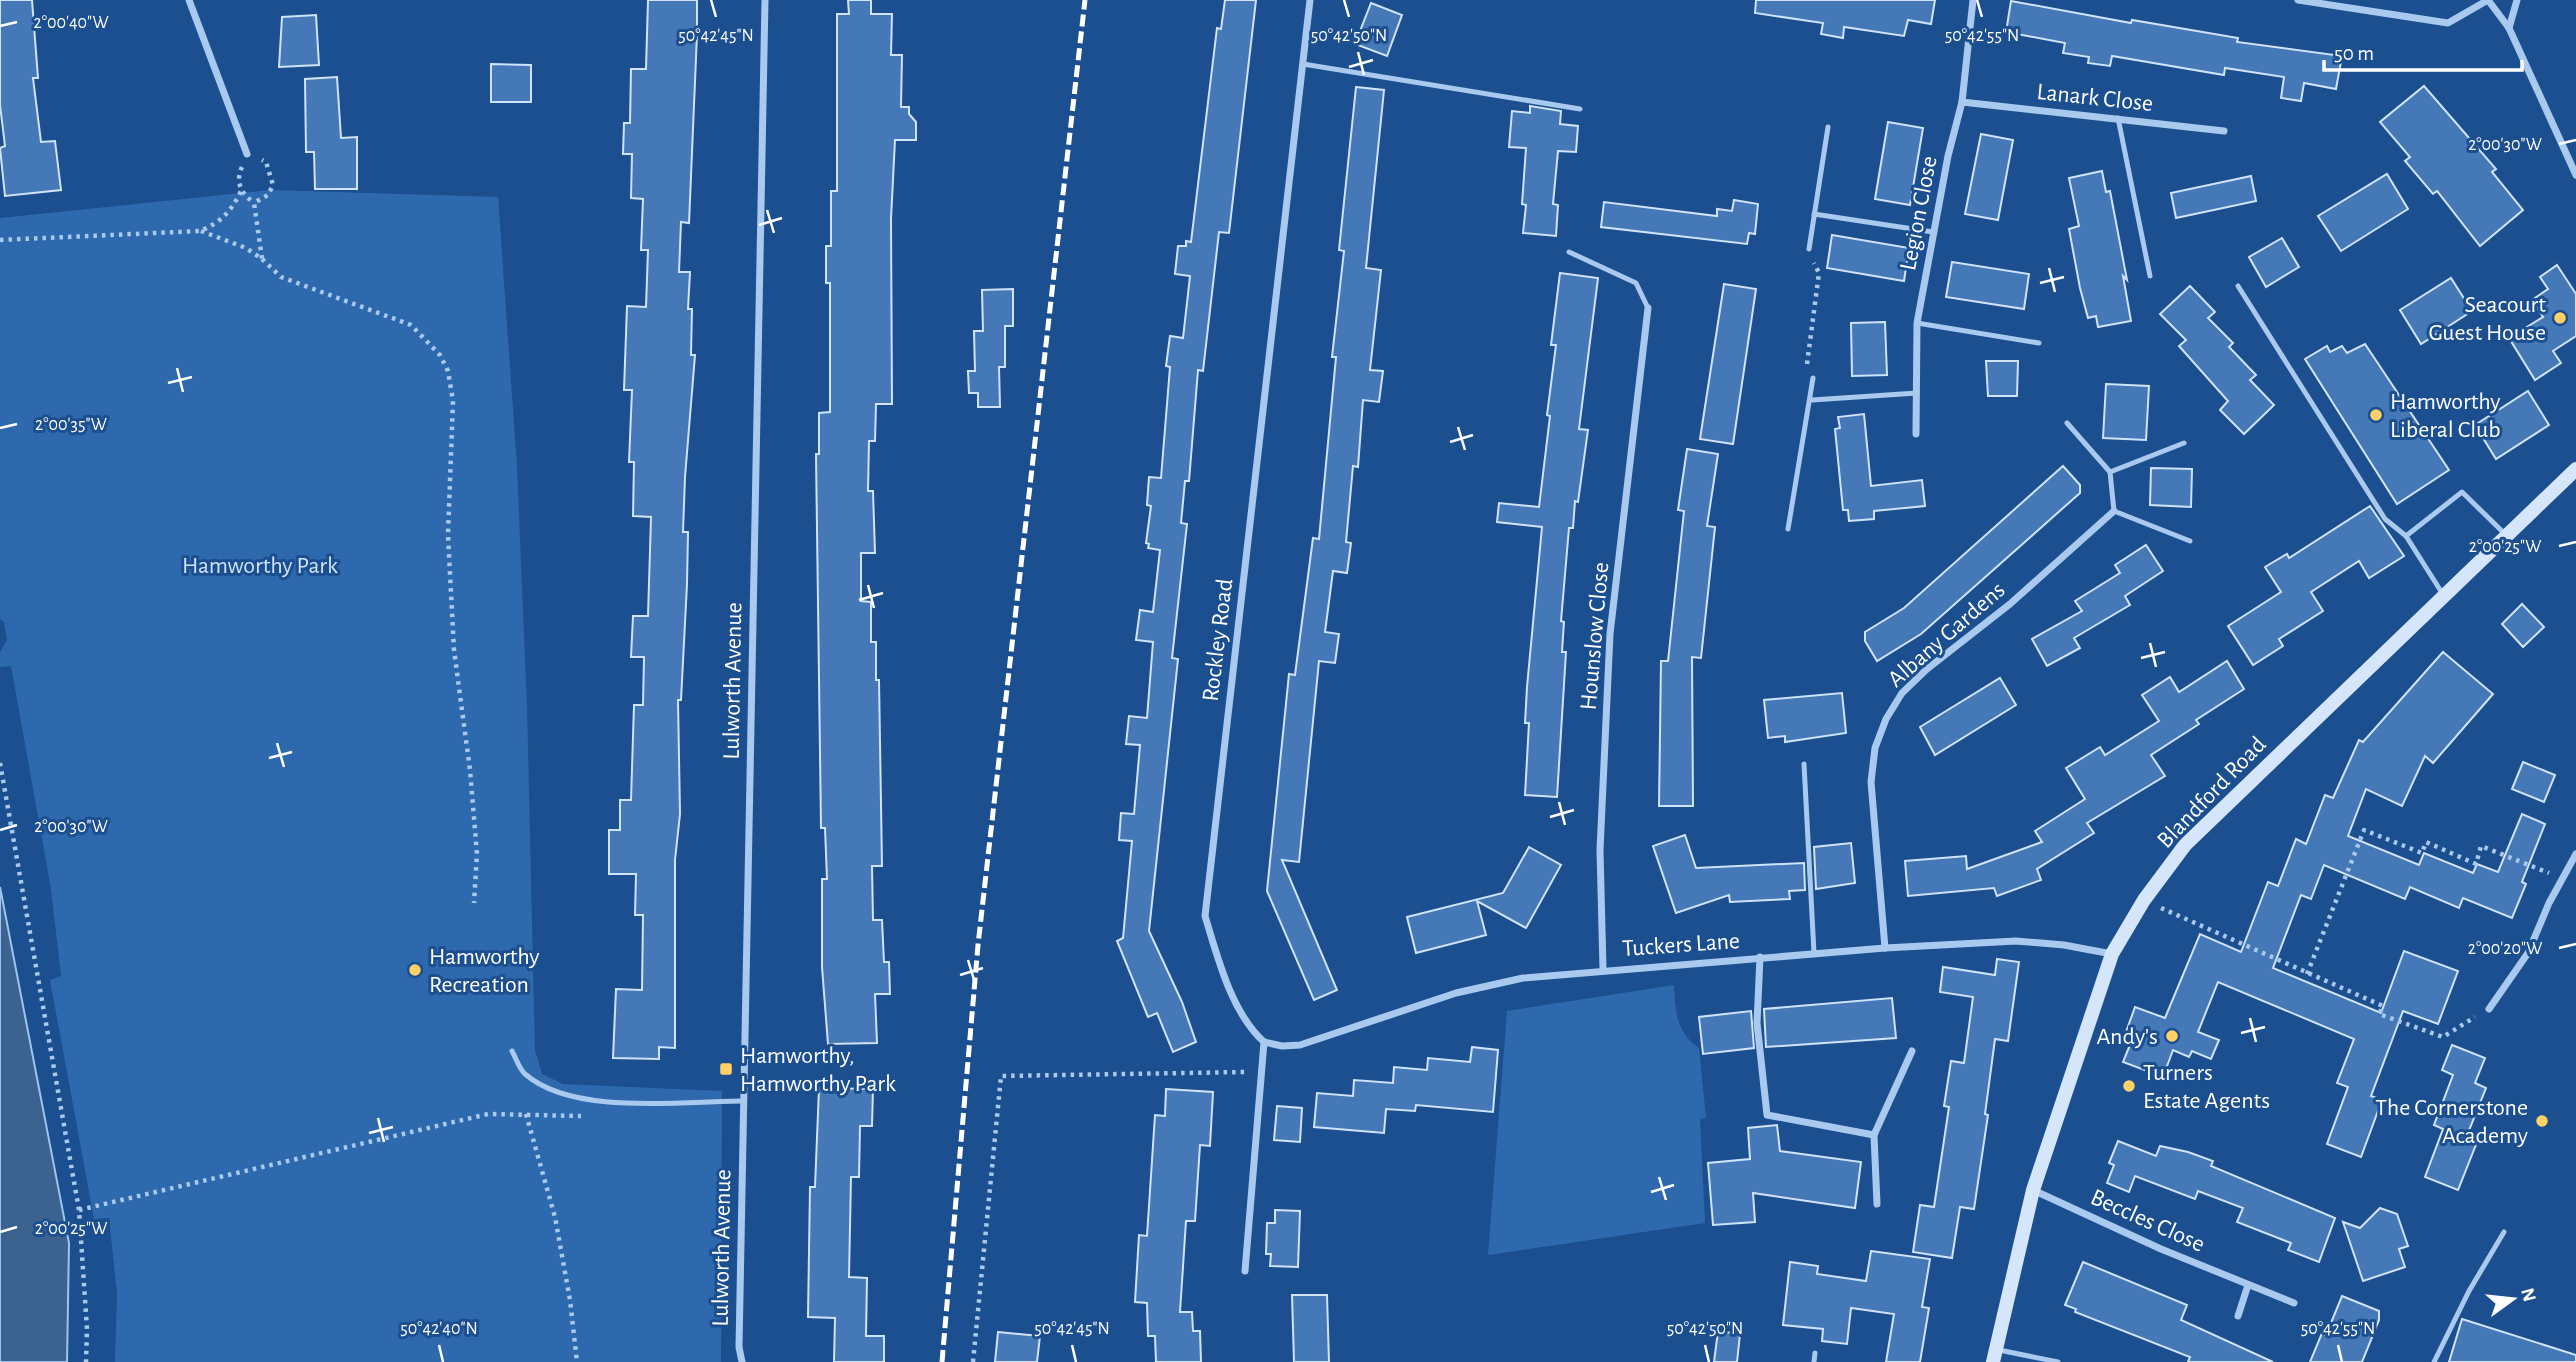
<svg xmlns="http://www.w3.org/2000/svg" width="2576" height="1362" viewBox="0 0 2576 1362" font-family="'Alegreya Sans',sans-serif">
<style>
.green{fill:#2e69ad}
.water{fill:#3c6290;stroke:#9cc4f0;stroke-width:2}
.building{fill:#4478b7;stroke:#cfe3fa;stroke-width:2}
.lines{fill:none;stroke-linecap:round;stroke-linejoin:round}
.path{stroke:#a9c9ee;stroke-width:4.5;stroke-dasharray:3.5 5;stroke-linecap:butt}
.service{stroke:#a9c9ee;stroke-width:5}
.minor{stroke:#a9c9ee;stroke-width:7}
.secondary{stroke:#d6e6fa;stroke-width:14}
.rail{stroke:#fff;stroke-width:5;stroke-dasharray:12 5;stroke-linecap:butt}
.ticks{fill:none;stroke:#fff;stroke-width:2.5}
.poi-dot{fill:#ffd166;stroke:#1b4f8f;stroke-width:2.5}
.labels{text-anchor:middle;stroke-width:6;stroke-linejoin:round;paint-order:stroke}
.street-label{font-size:24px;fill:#fff;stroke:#1b4f8f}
.poi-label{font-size:24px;fill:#fff;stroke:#1b4f8f;text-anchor:start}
.park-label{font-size:24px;fill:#cfe3fa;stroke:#1b4f8f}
.ticks-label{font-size:18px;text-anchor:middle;fill:#fff;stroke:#1b4f8f;stroke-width:6;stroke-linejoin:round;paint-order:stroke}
</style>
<rect width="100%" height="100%" fill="#1b4f8f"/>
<g class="green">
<path d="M271,190L498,197L517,466L527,707L535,1050L542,1074L563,1084L722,1091L721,1362H115L117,1294L109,1218L94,1219L50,980L61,976L51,889L11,666L0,667V652L7,640L4,622L0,619V218Z"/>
<path d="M1674,985C1675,1011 1676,1032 1699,1048L1706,1118L1700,1119L1705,1223L1488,1255L1507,1011Z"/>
</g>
<path class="water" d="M0,887L69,1243L67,1362H0Z"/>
<g class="building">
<path d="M0,0H32L38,78H33L41,142L55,141L61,190L5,196L0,148L5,146L0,105Z"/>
<path d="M648,0H697V34L689,223L681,222L679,272H690L688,309H692L691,355H695L685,477L683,532H688L687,584L681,700H678L680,814L675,860V1048L659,1047V1059L613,1058L616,989L642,990L643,915H635L636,874H609V830H620V800H631L634,705H643L644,657H631L633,616H648L651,517L633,516L634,462H629L632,390H624L627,306L646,307L648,250H641L643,199L631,198L632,154H623L624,123H630L631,69H646Z"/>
<path d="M848,0H871V14H892L891,55H902L901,107H909V114L916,122V140H895L891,219L892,404H876L875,441H869L868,491H873L875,553H861V601L871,602V642H876V680H879L882,866H872L873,920H882L884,962H889L890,994H875L877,1043L828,1044L822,967V879H827L825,828H821L816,454H819V413L830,412V283H826V246H831V191H837V14H849Z"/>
<path d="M1225,0H1256L1229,233L1219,232L1203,371L1198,370L1189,481H1185L1181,523L1187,524L1172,658L1178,659L1149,931L1182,1002L1196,1042L1173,1052L1157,1013L1148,1017L1117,941L1123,938L1132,841L1119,840L1121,813L1134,814L1140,745L1126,744L1129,716L1147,718L1153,642L1136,640L1140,610L1153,612L1160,550L1148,548L1149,544L1146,543L1151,506L1147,505L1149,477L1161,478L1170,367L1166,366L1170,336L1183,338L1190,276L1175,274L1178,246H1186V241L1191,242L1217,28L1221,29Z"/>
<path d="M1756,0H1935L1931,24L1908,20L1904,36L1844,27L1843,38L1821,34L1823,23L1755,13Z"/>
<path d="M2011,1L2131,23L2132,20L2238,38L2237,42L2342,56L2336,89L2304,83L2301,101L2281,98L2284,77L2225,68L2224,75L2112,56L2110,66L2088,63L2089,57L2063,53L2065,43L2006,32Z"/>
<path d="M1371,3L1402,15L1387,56L1355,44Z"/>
<path d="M316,15L319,65L279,67L282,17Z"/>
<path d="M491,64L531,65V102H491Z"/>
<path d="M337,77L341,138L357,137V189H315L314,152H306L305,79Z"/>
<path d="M2424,86L2496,169L2492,172L2523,210L2480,246L2437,191L2433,194L2405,161L2410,157L2380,122Z"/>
<path d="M1356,87L1384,90L1366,268L1381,270L1370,370L1383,371L1379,402L1363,400L1358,467L1353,466L1346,542L1351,543L1347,573L1333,571L1325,632L1339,634L1335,663L1319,661L1299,862L1282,860L1337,990L1314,1000L1267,891L1289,674L1295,675L1313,538L1319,539L1336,357H1332L1344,251L1339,250Z"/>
<path d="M1530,106L1561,111L1560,124L1578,126L1576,152L1558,151L1553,204L1558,205L1556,236L1523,233L1526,205L1522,204L1526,148L1509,147L1512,111L1530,113Z"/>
<path d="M1888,122L1923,128L1910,205L1875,199Z"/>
<path d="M1981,134L2013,140L1998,220L1965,214Z"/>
<path d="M2102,171L2106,192L2110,191L2127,280L2123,276L2131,321L2098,327L2096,316L2088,318L2080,288L2069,229L2079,226L2069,178Z"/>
<path d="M2387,174L2408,209L2341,251L2318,216Z"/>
<path d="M2251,176L2256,201L2176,218L2171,193Z"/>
<path d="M1734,200L1758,204L1755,234L1749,233L1747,244L1601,227L1604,202L1717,216V209L1732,211Z"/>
<path d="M1832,235L1909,248L1904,281L1827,268Z"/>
<path d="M2282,238L2299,267L2266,287L2249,257Z"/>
<path d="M1952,262L2029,274L2024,309L1946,297Z"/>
<path d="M2557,265L2576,294V336L2553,351L2561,363L2535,380L2509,338L2543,317L2532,300L2548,289L2540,277Z"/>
<path d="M1560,273L1598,278L1579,429L1588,430L1578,502L1575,501L1573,528H1569L1561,621L1564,622L1562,652H1566L1557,797L1525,795L1529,723H1525L1527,687L1542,527L1497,522L1499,503L1539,507L1550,416L1547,415L1556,345H1551Z"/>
<path d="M2451,278L2472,311L2421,344L2400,310Z"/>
<path d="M1724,284L1756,289L1733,444L1700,439Z"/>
<path d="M2190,286L2215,312L2208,318L2233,343L2229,347L2256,375L2250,380L2274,405L2244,434L2220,410L2228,401L2179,346L2186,340L2160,314Z"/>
<path d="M1013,289V326H1005V367H999L1000,407H978V393H969L968,371H975L974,331H983L982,290Z"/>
<path d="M1885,322L1887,375L1852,376L1851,323Z"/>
<path d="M2365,344L2449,470L2397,504L2305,359L2327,346L2330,352L2342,346L2347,353Z"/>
<path d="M1986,361H2018L2017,396H1988Z"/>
<path d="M2106,384L2149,386L2146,440L2103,438Z"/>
<path d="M2528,391L2549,425L2496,459L2475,425Z"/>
<path d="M1864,414L1871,486L1922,480L1925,506L1874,511V519L1849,521L1848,510H1843L1835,429L1840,428L1838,417Z"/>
<path d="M1687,449L1718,454L1707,526L1715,527L1701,658L1692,657L1693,806H1659L1661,661H1668L1684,511L1678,510Z"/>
<path d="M2063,466L2080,485V493L1921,634L1877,661L1865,641V632L1904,608Z"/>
<path d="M2151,468L2192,469L2191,507L2150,505Z"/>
<path d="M2370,506L2404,556L2369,578L2359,561L2311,592L2323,611L2279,639L2283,646L2253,665L2228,626L2281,592L2265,567L2287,554L2289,558Z"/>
<path d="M2146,545L2163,571L2125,596L2130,605L2074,638L2080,648L2047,666L2032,639L2082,611L2075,601L2120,573L2115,565Z"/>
<path d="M2522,604L2544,627L2523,647L2502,624Z"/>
<path d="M2443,652L2493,694L2433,763L2425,756L2402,806L2366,789L2348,836L2419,865L2424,853L2473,873L2477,864L2498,872L2522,814L2545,824L2522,882L2526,884L2512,918L2463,898L2459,908L2410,887L2405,899L2324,865L2311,899L2301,895L2273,968L2381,1013L2404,951L2458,971L2438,1024L2403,1011L2371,1096L2382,1100L2361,1157L2327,1144L2348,1087L2337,1083L2354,1039L2218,982L2198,1032L2219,1040L2211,1059L2192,1051L2189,1057L2173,1050L2163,1077L2123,1062L2134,1035L2126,1032L2135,1007L2165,1018L2200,934L2241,952L2268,882L2278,886L2296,839L2306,844L2325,795L2333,798L2359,740L2363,742Z"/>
<path d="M2227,661L2244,689L2196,720L2199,724L2151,755L2165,776L2087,823L2094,833L2037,869L2041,880L1997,896L1994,888L1908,896L1905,861L1966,856L1967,869L2042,842L2035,831L2085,799L2066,768L2100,747L2105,755L2159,721L2142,695L2170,677L2179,692Z"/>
<path d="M2000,678L2016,705L1935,755L1920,727Z"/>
<path d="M1842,693L1846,733L1785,742V736L1768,738L1764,700Z"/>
<path d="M2523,762L2555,775L2544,802L2512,789Z"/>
<path d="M1685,835L1696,868L1804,863L1805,890L1789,891L1790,899L1730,902L1729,895L1676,913L1653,846Z"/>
<path d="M1851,843L1855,883L1816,889L1814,847Z"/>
<path d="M1529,847L1561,865L1526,928L1477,901L1486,935L1416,953L1407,917L1503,893Z"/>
<path d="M1997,959L2019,962L2008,1041L1995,1039L1985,1114L1988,1115L1974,1209L1960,1207L1952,1258L1913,1252L1920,1205L1934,1207L1949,1107L1944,1106L1951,1061L1964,1063L1973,997L1940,992L1943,967L1995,975Z"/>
<path d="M1892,998L1896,1038L1766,1047L1764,1009Z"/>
<path d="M1751,1011L1754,1048L1703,1054L1699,1017Z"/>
<path d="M2452,1045L2485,1058L2475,1083L2486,1088L2466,1138L2477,1142L2458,1190L2425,1177L2443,1129L2434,1125L2453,1075L2442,1070Z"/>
<path d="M1472,1047L1498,1050L1493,1112L1416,1105L1415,1111L1386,1109L1384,1133L1314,1127L1317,1093L1353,1096L1354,1080L1393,1083L1394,1067L1427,1070L1428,1058L1470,1062Z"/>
<path d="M819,1088L873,1089L872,1126H860L859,1177H851L849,1277L867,1278L866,1336H884V1362H834L835,1318L808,1317L810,1187H815Z"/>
<path d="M1166,1089L1213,1092L1210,1146L1200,1145L1195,1221H1186L1180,1312H1192L1193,1331H1200L1201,1362H1156L1155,1336H1148L1147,1303L1135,1302L1139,1235L1147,1236L1155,1115L1165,1116Z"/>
<path d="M1277,1106L1302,1108L1300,1142L1274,1140Z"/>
<path d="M1777,1125L1780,1151L1861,1162L1855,1208L1753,1193L1755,1222L1713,1225L1708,1163L1750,1159L1748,1128Z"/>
<path d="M2118,1141L2156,1156L2160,1146L2188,1152L2213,1161L2211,1166L2335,1218L2319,1262L2288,1250L2291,1243L2237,1222L2243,1208L2198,1191L2195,1199L2135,1176L2129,1192L2107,1183L2114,1165L2109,1163Z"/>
<path d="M2380,1208L2397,1214L2408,1246L2399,1249L2405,1267L2363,1281L2343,1222L2360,1228Z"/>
<path d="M1275,1210L1300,1211L1298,1267L1270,1266L1271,1254H1266L1267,1223H1275Z"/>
<path d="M1871,1251L1930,1259L1922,1307L1929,1308L1920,1362H1886L1894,1314L1851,1308L1847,1344L1822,1341L1823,1329L1783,1325L1790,1262L1818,1266L1817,1274L1866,1281Z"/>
<path d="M2083,1262L2187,1305L2181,1320L2273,1362H2188L2190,1357L2075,1312L2076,1309L2065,1305Z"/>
<path d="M1292,1295H1327L1329,1362H1294Z"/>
<path d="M2342,1296L2379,1311V1320L2362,1362H2310L2322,1333L2326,1335Z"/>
<path d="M2462,1319L2576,1355V1362H2449Z"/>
<path d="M1718,1331L1740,1334L1737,1362H1714Z"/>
<path d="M998,1332L1040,1336L1037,1362H995Z"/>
</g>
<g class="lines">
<g class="path">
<path d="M242,167C235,182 241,193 254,203"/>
<path d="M201,231L246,248L262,259L254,203L268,195L273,185L266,162L262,160"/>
<path d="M0,240L200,231C221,222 231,212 241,191"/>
<path d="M262,259L281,277L411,325L440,355L448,371L453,401L448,535L454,650L470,770L477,854L474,903"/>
<path d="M1807,364L1819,273L1814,263"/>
<path d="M0,763L79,1210L87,1329L86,1362"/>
<path d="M2161,908L2383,1006L2379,1014L2443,1037L2475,1017"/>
<path d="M2307,974L2364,830L2422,853L2426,842L2476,864L2481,846L2549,873"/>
<path d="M526,1114L555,1217L570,1300L577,1362"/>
<path d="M79,1210L488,1114L581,1116"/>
<path d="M973,1362L1001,1076L1246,1072"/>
</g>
<g class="service">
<path d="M1303,64L1580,109"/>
<path d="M2118,118L2150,276"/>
<path d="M1814,214L1933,232"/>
<path d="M1809,249L1828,127"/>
<path d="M1569,252L1636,283L1648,308"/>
<path d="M2238,286L2385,519L2406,536"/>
<path d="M1917,323L2039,343"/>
<path d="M1812,400L1917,393"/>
<path d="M2067,423L2110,472L2114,511L2190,541"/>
<path d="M2110,472L2184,443"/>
<path d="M1788,529L1813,378"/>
<path d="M2444,596L2406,536L2462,492L2506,535"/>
<path d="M1804,764L1814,953"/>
<path d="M512,1051C516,1058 519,1069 525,1074C573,1116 682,1101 742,1101"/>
<path d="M1999,1350L2058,1362"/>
<path d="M1814,1362L1815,1353"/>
<path d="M2434,1362L2469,1291L2504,1232"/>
</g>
<g class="minor">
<path d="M189,0L247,154"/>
<path d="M2298,0L2448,23L2488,0"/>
<path d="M2488,0L2509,28L2576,175"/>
<path d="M2509,28L2517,0"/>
<path d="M1962,102L2224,131"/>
<path d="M1916,434L1917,323L1948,156L1962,102L1973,0"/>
<path d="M1885,948L1871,782L1875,748L1886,719L1902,693L1927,669L2010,604L2114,511"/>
<path d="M1760,957L1757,1023L1767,1115L1874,1135L1912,1051"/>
<path d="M1603,969L1600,850L1610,634L1648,308"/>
<path d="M2489,1009L2528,953L2549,903L2576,854"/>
<path d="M1264,1042L1282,1046L1300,1045L1456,993L1523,978L1885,948L2016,941L2064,945L2112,954"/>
<path d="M1874,1135L1877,1204"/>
<path d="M2033,1190L2161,1249L2294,1303"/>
<path d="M1245,1271L1264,1042C1231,1012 1218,958 1205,916L1310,0"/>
<path d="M2238,1316L2248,1285"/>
<path d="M742,1362L739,1347L765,0"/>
</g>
<path class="secondary" d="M1993,1362L2033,1190L2112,954L2144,900L2185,845L2576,469"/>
<path class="rail" d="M942,1362L978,945L1085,0"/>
</g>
<path class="ticks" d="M711,0L716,17M1344,0L1349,17M1977,0L1982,17M0,26L17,22M1358,52L1364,75M1349,67L1373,60M2559,144L2576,140M767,210L774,233M759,225L782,218M2049,268L2055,292M2040,283L2064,277M177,368L183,392M168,383L192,377M1458,427L1465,450M0,428L17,424M1450,442L1473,435M2559,546L2576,542M868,585L874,608M859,600L883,593M2150,643L2156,667M2141,658L2165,652M277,743L284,767M269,758L292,752M1559,802L1565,825M1550,817L1574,810M0,830L17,825M2559,948L2576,944M968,960L975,983M960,975L983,968M2250,1018L2256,1042M2241,1033L2265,1027M378,1118L384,1142M369,1133L393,1127M1659,1177L1666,1200M1651,1192L1674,1185M0,1232L17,1227M439,1345L443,1362M1072,1345L1076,1362M1705,1345L1709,1362M2338,1345L2342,1362"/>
<g class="poi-dot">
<circle cx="2560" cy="318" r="7"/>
<circle cx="2376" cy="415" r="7"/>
<circle cx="415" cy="970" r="7"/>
<circle cx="2172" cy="1036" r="7"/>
<rect x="719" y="1062" width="14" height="14" rx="3.5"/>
<circle cx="2129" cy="1086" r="7"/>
<circle cx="2542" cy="1121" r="7"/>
</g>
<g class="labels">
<g class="street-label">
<text transform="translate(2095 97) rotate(6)" y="8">Lanark Close</text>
<text transform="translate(1918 213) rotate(-79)" y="8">Legion Close</text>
<text transform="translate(1946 634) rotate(-41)" y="8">Albany Gardens</text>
<text transform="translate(1594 636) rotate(-85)" y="8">Hounslow Close</text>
<text transform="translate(1217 640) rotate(-83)" y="8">Rockley Road</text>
<text transform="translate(732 681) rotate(-89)" y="8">Lulworth Avenue</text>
<text transform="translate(2211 792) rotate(-46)" y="8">Blandford Road</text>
<text transform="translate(1681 944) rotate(-4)" y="8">Tuckers Lane</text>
<text transform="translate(2148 1220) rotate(24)" y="8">Beccles Close</text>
<text transform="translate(721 1248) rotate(-89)" y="8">Lulworth Avenue</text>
</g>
<g class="poi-label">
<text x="2546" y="312" text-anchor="end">Seacourt<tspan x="2546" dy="28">Guest House</tspan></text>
<text x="2390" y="409">Hamworthy<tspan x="2390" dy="28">Liberal Club</tspan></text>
<text x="429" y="964">Hamworthy<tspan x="429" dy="28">Recreation</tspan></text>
<text x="2158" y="1044" text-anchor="end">Andy's</text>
<text x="740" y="1063">Hamworthy,<tspan x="740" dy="28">Hamworthy Park</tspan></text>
<text x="2143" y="1080">Turners<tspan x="2143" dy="28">Estate Agents</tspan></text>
<text x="2528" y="1115" text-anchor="end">The Cornerstone<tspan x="2528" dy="28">Academy</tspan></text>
</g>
<g class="park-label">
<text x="260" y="573">Hamworthy Park</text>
</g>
</g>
<g class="ticks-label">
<text x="71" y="28">2°00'40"W</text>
<text x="716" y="41">50°42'45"N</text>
<text x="1349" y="41">50°42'50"N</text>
<text x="1982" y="41">50°42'55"N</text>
<text x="2505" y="150">2°00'30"W</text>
<text x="71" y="430">2°00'35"W</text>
<text x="2505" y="552">2°00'25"W</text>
<text x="71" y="832">2°00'30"W</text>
<text x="2505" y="954">2°00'20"W</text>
<text x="71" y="1234">2°00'25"W</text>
<text x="439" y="1334">50°42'40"N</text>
<text x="1072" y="1334">50°42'45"N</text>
<text x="1705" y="1334">50°42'50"N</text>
<text x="2338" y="1334">50°42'55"N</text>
</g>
<g transform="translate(2513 1299) rotate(75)" stroke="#1b4f8f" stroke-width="5" paint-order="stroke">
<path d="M0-5L12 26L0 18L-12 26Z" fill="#ffffff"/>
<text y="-10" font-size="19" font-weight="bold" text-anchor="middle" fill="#ffffff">N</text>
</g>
<path d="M2324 60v10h198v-10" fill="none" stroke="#ffffff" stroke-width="3.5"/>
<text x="2334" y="60" font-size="21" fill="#ffffff" stroke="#1b4f8f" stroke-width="5" paint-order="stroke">50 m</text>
</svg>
